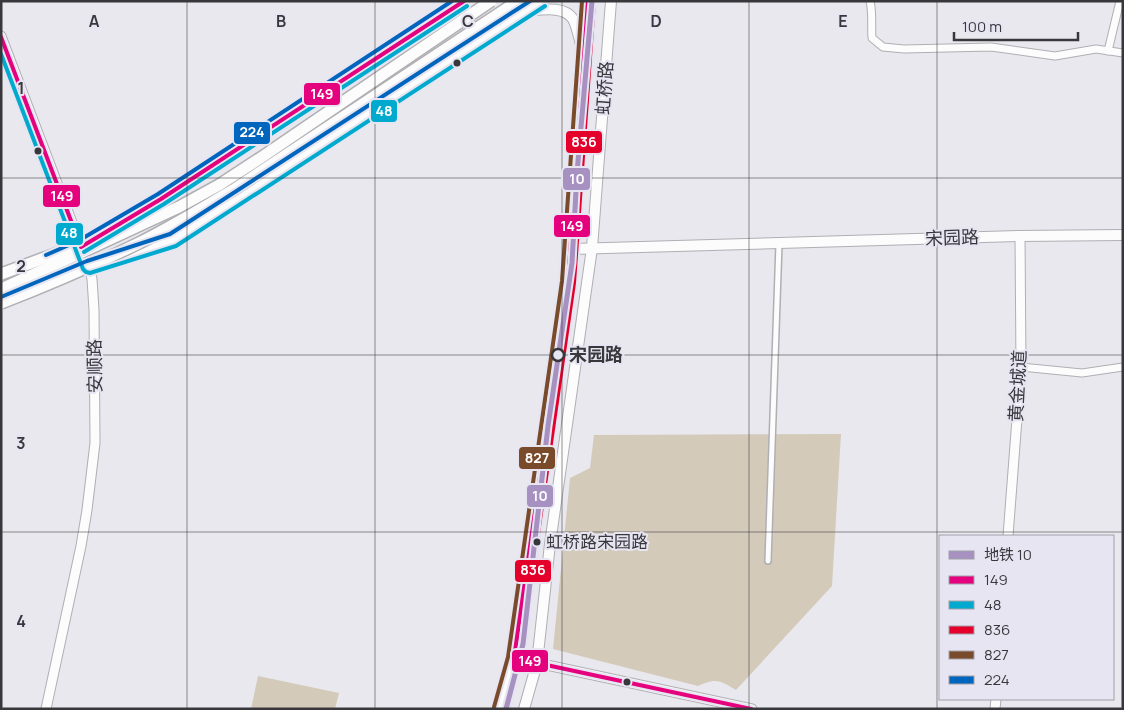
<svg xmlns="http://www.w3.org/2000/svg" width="1124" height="710" viewBox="0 0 1124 710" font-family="Manrope,'Noto Sans SC',sans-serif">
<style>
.green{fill:#d4caba}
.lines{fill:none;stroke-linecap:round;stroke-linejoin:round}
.pedestrian-casing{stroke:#afafb4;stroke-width:8}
.minor-casing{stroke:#afafb4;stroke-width:9}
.tertiary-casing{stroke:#afafb4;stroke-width:11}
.secondary-casing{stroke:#afafb4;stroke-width:12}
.primary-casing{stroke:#afafb4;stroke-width:12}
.pedestrian{stroke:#fcfcfc;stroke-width:5}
.minor{stroke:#fcfcfc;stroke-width:7}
.tertiary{stroke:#fcfcfc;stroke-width:9}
.secondary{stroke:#fcfcfc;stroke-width:10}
.primary{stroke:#fcfcfc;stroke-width:10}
.trunk-bridge-casing{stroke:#afafb4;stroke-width:14;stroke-linecap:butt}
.trunk-bridge{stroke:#fcfcfc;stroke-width:11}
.bus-1-casing{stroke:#e6e5f1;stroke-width:8}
.bus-2-casing{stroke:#e6e5f1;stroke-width:8}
.bus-3-casing{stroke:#e6e5f1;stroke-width:8}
.bus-4-casing{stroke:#e6e5f1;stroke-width:8}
.bus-5-casing{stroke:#e6e5f1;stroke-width:8}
.bus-1{stroke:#e5007d;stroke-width:4}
.bus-2{stroke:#00a9ce;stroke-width:4}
.bus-3{stroke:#e4002b;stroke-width:4}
.bus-4{stroke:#7a4b2a;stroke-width:4}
.bus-5{stroke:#0065bd;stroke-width:4}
.metro-1-casing{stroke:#e6e5f1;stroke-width:9}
.metro-1{stroke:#a691c1;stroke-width:5}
.grid{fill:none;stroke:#38383c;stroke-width:1;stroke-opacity:0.55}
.bus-dot{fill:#38383c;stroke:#e6e5f1;stroke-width:2}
.stop-dot{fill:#e6e5f1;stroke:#38383c;stroke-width:2.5}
.labels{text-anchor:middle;stroke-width:4;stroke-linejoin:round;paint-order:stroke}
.bus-label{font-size:17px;fill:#38383c;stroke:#e6e5f1;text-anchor:start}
.street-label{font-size:18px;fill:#38383c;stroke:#e6e5f1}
.stop-label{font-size:18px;font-weight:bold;fill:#38383c;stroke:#e6e5f1;text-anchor:start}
.grid-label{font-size:16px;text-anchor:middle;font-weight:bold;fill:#38383c;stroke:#e6e5f1;stroke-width:4;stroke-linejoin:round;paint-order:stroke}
.line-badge{stroke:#e6e5f1;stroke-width:2}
.badge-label{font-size:14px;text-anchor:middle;font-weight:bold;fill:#fff}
</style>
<rect width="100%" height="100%" fill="#e8e8ee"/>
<g class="green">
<path d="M841,434L832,586L736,690C719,680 716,678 698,686L553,649L570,478L590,468L594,435Z"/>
<path d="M258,676L339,693L335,709H251Z"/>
</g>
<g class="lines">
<defs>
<path id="pedestrian" d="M768,561L779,244"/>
<g id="minor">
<path d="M870,1C873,14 871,25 872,38L883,47L904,49L991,47L1055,56L1096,49L1123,53"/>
<path d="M1108,51L1120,1"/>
<path d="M1021,367L1082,373L1123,367"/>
</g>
<g id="tertiary">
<path d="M1,36L89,267L92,279L94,310L95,443L87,510L81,546L46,709"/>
<path d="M1008,536L1021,367L1020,236"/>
<path d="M514,658L752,709"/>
<path d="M995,709L996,699"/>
</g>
<path id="secondary" d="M571,249L1020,236L1123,235"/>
<g id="primary">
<path d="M527,11C541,10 564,5 573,19C577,26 580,41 582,49"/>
<path d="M86,244L161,199L299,108L464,1"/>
<path d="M114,259L173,240L542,1"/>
<path d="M1,281L37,266"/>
<path d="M500,709L514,658L525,577L568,282L571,249L588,1"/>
<path d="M524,709L537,663L550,544L592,248L611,1"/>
</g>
</defs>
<use href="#pedestrian" class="pedestrian-casing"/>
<use href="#minor" class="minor-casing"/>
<use href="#tertiary" class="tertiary-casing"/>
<use href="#secondary" class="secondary-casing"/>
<use href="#primary" class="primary-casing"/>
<use href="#pedestrian" class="pedestrian"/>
<use href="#minor" class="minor"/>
<use href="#tertiary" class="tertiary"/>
<use href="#secondary" class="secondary"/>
<use href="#primary" class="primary"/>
<defs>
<g id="trunk-bridge">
<path d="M1,274L93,240"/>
<path d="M1,289L52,266L179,207L219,185L262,157L491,1"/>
<path d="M1,303C48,285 94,265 139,243C171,227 202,208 233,190L518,1"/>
</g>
</defs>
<use href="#trunk-bridge" class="trunk-bridge-casing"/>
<use href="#trunk-bridge" class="trunk-bridge"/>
<defs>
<g id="bus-1">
<path d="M588,1L568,282L514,658L751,709"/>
<path d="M1,37L81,247L161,199L464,1"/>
</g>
<g id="bus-2">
<path d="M1,54L83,269L86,272L90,273L176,246L545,6"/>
<path d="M84,252L164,204L467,6"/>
</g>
<path id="bus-3" d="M507,709L520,659L574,283L594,1"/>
<path id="bus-4" d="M494,707L508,657L562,281L582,1"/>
<g id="bus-5">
<path d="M46,255L78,241L158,194L452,1"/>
<path d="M1,297L87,261L170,234L530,1"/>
</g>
</defs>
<use href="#bus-1" class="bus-1-casing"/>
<use href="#bus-2" class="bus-2-casing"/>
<use href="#bus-3" class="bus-3-casing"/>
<use href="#bus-4" class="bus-4-casing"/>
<use href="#bus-5" class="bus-5-casing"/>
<use href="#bus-1" class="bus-1"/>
<use href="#bus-2" class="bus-2"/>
<use href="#bus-3" class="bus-3"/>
<use href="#bus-4" class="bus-4"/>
<use href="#bus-5" class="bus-5"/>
<defs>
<path id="metro-1" d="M506,709L523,644L548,426L572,263L577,173L592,1"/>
</defs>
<use href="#metro-1" class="metro-1-casing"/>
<use href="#metro-1" class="metro-1"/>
</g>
<path class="grid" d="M187,1V709M375,1V709M562,1V709M749,1V709M937,1V709M1,178H1123M1,355H1123M1,532H1123"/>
<g class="bus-dot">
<circle cx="457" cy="63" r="4.5"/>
<circle cx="38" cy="151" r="4.5"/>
<circle cx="537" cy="542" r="4.5"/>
<circle cx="627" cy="682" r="4.5"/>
</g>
<circle class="stop-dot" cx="558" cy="355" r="6"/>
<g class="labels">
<g class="bus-label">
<text x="546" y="548">虹桥路宋园路</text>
</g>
<g class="street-label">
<text transform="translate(605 88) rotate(-86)" y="6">虹桥路</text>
<text transform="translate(952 238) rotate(-2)" y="6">宋园路</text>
<text transform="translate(95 366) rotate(-91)" y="6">安顺路</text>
<text transform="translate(1018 386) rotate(-87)" y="6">黄金城道</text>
</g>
<g class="stop-label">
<text x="569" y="361">宋园路</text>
</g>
</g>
<g class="grid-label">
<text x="94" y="27">A</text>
<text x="281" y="27">B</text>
<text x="468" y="27">C</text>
<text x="656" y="27">D</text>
<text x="843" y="27">E</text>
<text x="21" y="94">1</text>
<text x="21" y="272">2</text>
<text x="21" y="449">3</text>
<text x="21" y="627">4</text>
</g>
<g class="line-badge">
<rect x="303" y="82" width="38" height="24" rx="5" fill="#e5007d"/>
<rect x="370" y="99" width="28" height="24" rx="5" fill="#00a9ce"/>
<rect x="233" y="121" width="38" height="24" rx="5" fill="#0065bd"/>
<rect x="565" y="130" width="38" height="24" rx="5" fill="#e4002b"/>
<rect x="562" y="167" width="29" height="24" rx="5" fill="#a691c1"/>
<rect x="42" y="184" width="39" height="24" rx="5" fill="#e5007d"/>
<rect x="553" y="214" width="38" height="24" rx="5" fill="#e5007d"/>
<rect x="55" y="222" width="29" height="24" rx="5" fill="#00a9ce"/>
<rect x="518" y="446" width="38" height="24" rx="5" fill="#7a4b2a"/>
<rect x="526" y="484" width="28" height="24" rx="5" fill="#a691c1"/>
<rect x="514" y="559" width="38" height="24" rx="5" fill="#e4002b"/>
<rect x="511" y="649" width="38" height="24" rx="5" fill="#e5007d"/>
</g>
<g class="badge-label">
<text x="322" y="99">149</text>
<text x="384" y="116">48</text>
<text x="252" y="137">224</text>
<text x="584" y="147">836</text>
<text x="577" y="184">10</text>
<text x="62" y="201">149</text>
<text x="572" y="231">149</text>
<text x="69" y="238">48</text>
<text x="537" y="463">827</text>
<text x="540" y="501">10</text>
<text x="533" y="575">836</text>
<text x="530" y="666">149</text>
</g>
<rect width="1124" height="710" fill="none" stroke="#38383c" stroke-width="5"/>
<rect x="939" y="535" width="175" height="165" fill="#e6e5f1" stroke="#a0a0a9"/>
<rect x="949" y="551" width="25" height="8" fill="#a691c1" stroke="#a0a0a9"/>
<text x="984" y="560" font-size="15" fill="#38383c">地铁 10</text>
<rect x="949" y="576" width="25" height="8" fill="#e5007d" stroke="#a0a0a9"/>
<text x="984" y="585" font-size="15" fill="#38383c">149</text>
<rect x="949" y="601" width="25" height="8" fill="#00a9ce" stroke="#a0a0a9"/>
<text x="984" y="610" font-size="15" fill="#38383c">48</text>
<rect x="949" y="626" width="25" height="8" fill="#e4002b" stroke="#a0a0a9"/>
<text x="984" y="635" font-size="15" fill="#38383c">836</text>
<rect x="949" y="651" width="25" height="8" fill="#7a4b2a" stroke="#a0a0a9"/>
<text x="984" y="660" font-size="15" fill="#38383c">827</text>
<rect x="949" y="676" width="25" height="8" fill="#0065bd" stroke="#a0a0a9"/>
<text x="984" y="685" font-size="15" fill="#38383c">224</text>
<path d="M954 32v8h124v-8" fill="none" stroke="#38383c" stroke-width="2.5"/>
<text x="962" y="32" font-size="15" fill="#38383c" stroke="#e6e5f1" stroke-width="4" paint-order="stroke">100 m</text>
</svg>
